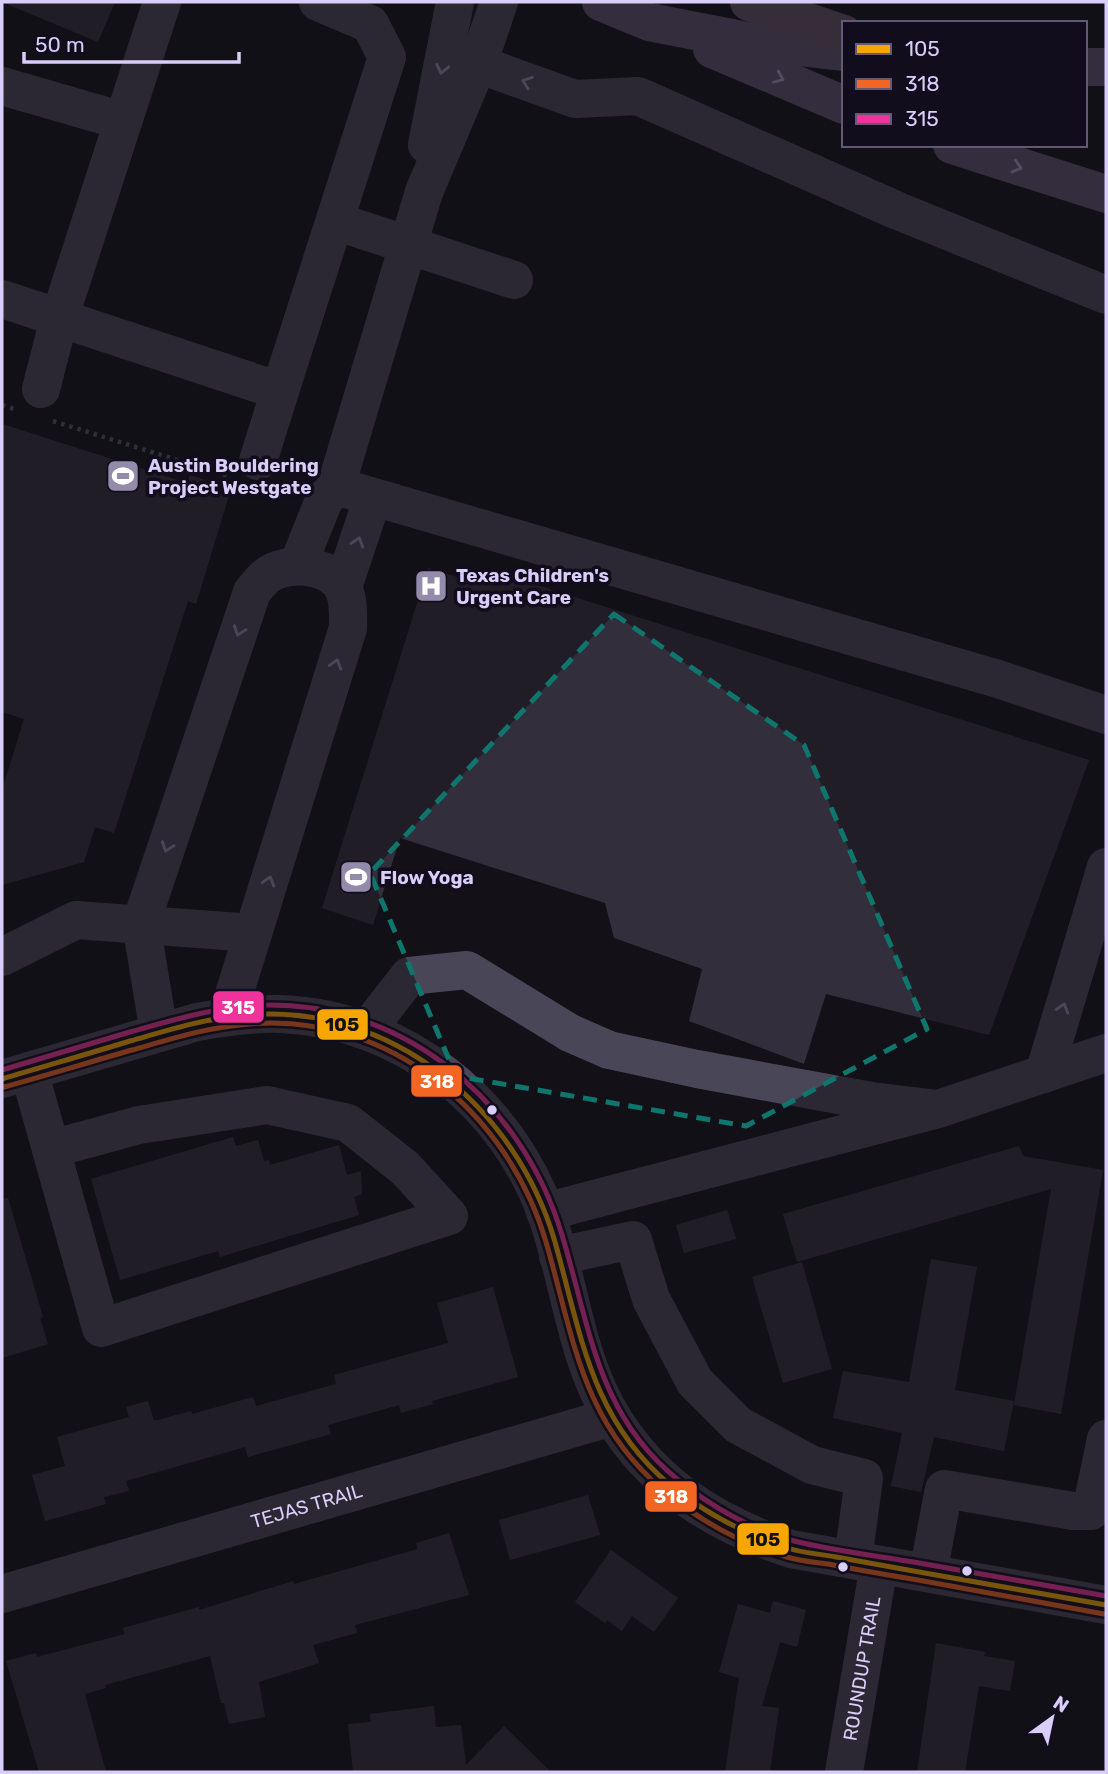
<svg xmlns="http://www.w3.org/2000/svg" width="1108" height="1774" viewBox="0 0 1108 1774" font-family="Rubik,sans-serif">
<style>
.building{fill:#322e3b}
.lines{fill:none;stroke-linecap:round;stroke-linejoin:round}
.path{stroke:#4e5764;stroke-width:4.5;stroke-dasharray:3.5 5;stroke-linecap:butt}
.minor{stroke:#494658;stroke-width:38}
.major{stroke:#5e506a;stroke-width:38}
.highway{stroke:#655062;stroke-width:38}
.bus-1-casing{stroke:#120d1c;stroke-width:10}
.bus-2-casing{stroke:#120d1c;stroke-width:10}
.bus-3-casing{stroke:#120d1c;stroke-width:10}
.bus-1{stroke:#f7a600;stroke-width:5}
.bus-2{stroke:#f26522;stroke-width:5}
.bus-3{stroke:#ef339a;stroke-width:5}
.oneway{stroke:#918aa9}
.oneway2{stroke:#a295b9}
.marked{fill:none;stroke:#0f766e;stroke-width:5;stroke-dasharray:14 9;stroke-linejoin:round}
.bus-dot{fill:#d9cdfa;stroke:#120d1c;stroke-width:2.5}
.labels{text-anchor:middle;stroke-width:7;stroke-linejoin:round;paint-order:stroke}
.poi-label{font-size:19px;font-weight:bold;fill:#d9cdfa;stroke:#120d1c;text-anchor:start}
.street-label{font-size:19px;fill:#d9cdfa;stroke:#120d1c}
.line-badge{stroke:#120d1c;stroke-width:2.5}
.badge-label{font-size:19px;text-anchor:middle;font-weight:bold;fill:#fff}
.pale-badge-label{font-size:19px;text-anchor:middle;font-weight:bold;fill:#111}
</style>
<rect width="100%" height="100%" fill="#131018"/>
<g class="building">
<path d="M2,2H115L98,42Z"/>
<path d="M2,424L187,483L190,475L231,489L196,604L188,601L114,833L95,827L84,862L2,885V790L24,719L2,712Z"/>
<path d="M428,568L479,584L486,569L1089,760L989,1035L826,994L804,1064L689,1021L702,969L614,938L605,903L400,838L373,925L322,908Z"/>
<path d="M233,1137L236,1146L258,1140L264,1161L269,1160L270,1165L339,1145L347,1175L361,1171L362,1194L354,1197L359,1215L220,1257L218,1251L120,1280L91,1179Z"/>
<path d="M1019,1146L1023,1156L1103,1170L1061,1414L1014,1405L1051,1189L797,1262L783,1214Z"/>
<path d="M8,1198L43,1317L40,1318L48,1344L2,1358V1199Z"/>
<path d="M727,1210L736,1239L684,1253L676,1225Z"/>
<path d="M931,1259L977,1267L955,1390L1014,1401L1004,1451L934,1437L921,1492L891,1486L902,1433L833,1418L843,1371L909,1382Z"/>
<path d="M802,1262L832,1369L783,1383L752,1277Z"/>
<path d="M493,1287L518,1377L432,1401L433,1404L401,1413L399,1405L328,1425L331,1434L248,1457L245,1447L126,1481L129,1491L104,1497L106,1504L45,1521L32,1475L65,1466L57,1437L129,1417L126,1407L148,1401L154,1421L191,1411L192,1414L253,1397L256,1406L336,1384L334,1375L448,1343L437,1303Z"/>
<path d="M588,1495L600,1535L510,1560L499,1520Z"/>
<path d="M449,1533L469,1595L355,1625L357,1633L313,1645L319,1663L259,1682L265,1717L229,1724L224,1703H221L210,1656L105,1685L106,1688L85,1694L106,1772H39L6,1661L36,1653L37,1657L125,1634L123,1628L199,1607V1610L293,1581L294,1584L418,1549L416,1543Z"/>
<path d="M611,1550L678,1598L654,1632L632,1616L622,1631L607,1620L605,1623L575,1602Z"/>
<path d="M773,1601L806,1610L797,1647L780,1642L762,1706L779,1708L770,1772H725L739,1678L719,1672L738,1604L770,1613Z"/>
<path d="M936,1643L985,1652L984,1656L1015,1661L1010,1691L979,1686L965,1772H917Z"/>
<path d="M434,1706L436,1727L461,1725L466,1765L504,1726L551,1772H353L348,1724L371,1722L370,1714Z"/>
</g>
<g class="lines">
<g class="path">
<path d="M2,405L14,409"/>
<path d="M53,421L228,476"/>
</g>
<g class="minor">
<path d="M478,64L575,99L638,96L898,211L1106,295"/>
<path d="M2,86L123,121"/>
<path d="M427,145L455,2"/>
<path d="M335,221L514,280"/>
<path d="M2,299L280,391L387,57L370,24L318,2"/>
<path d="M41,389L59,319L162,2"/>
<path d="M258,461L280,391"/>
<path d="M336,486L998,679L1106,715"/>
<path d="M298,565L324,500L336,486L424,192L478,64L499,2"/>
<path d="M343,587L373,497"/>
<path d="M2,957L76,920L253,933"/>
<path d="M366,1031L409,976L467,970L570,1033L609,1050L697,1069L871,1101L938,1109"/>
<path d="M159,1033L141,923L252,592C258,585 263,577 271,573C292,561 333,565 344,590C349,602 348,615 348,628L227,1017"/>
<path d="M29,1071L101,1328L449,1216L405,1168L348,1123L267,1105L139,1125L51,1149"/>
<path d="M1044,1074L1106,867"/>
<path d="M2,1079L197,1022C225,1017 252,1013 281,1014C403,1019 507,1103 547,1216C570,1283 575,1356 612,1417C655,1486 715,1524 791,1549L1106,1605"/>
<path d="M545,1212L938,1109L1106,1053"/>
<path d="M558,1256L633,1240L651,1299L695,1382L738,1425L812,1465L864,1478L853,1560"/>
<path d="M928,1573L944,1489L1073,1511H1091L1106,1439"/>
<path id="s1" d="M2,1594L612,1417"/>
<path id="s2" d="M844,1772L879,1565"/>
</g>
<g class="major">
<path d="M601,2L649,22L747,41L844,52"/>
<path d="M712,49L844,105"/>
<path d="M1085,67H1106"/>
<path d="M952,145L1106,194"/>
</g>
<path class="highway" d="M749,2L844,34"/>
<defs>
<path id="bus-1" d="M2,1079C45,1066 88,1054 130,1041C169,1030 206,1018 247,1015C391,1003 516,1107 555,1242C581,1334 591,1419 670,1485C705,1513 745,1534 787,1548C803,1553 820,1554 836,1557C863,1562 891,1567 919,1572C981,1583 1044,1594 1106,1605"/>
<path id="bus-2" d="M4,1087C47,1075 90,1062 132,1050C171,1039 208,1027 249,1024C388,1012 508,1112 546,1242C574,1338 581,1421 664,1491C699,1520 742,1544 787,1557C800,1561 814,1562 828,1564C858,1570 888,1575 918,1580C980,1591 1042,1603 1104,1614"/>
<path id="bus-3" d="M2,1070C45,1057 87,1045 130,1032C169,1021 206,1010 247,1006C395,994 521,1097 562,1235C590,1327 597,1414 677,1479C710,1506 752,1530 794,1541C835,1551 878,1556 919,1563C981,1574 1044,1585 1106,1596"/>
</defs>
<use href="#bus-1" class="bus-1-casing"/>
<use href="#bus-2" class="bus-2-casing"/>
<use href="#bus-3" class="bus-3-casing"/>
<use href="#bus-1" class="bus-1"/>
<use href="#bus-2" class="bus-2"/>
<use href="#bus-3" class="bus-3"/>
</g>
<defs><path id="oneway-chevron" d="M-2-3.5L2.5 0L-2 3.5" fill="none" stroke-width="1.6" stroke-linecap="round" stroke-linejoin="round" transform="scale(1.75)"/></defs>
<g class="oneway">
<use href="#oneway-chevron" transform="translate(442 69) rotate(102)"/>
<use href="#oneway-chevron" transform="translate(527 82) rotate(-160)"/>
<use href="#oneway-chevron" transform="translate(358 542) rotate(-72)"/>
<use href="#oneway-chevron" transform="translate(239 631) rotate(109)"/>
<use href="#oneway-chevron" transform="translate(336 664) rotate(-73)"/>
<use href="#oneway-chevron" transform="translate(167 847) rotate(109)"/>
<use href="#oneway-chevron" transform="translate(269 881) rotate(-73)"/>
<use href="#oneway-chevron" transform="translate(1063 1008) rotate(-73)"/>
</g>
<g class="oneway2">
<use href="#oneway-chevron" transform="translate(779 78) rotate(23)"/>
<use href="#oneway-chevron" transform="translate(1017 167) rotate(17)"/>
</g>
<path d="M0 0H1108V1774H0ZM614,614L804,745L927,1029L746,1126L456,1076L370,873Z" fill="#131018" fill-opacity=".55" fill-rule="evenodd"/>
<path class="marked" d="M614,614L804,745L927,1029L746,1126L456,1076L370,873Z"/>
<defs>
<symbol id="stadium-square" viewBox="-11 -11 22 22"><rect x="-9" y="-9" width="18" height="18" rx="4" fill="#948bab" stroke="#120d1c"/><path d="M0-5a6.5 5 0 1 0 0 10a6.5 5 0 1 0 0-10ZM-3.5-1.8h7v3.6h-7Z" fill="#fff"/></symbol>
<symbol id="hospital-square" viewBox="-11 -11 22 22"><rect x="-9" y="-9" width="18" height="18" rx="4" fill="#948bab" stroke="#120d1c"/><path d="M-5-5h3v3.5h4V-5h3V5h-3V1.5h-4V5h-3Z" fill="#fff"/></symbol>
</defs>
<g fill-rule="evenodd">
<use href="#stadium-square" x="104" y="457" width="38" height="38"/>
<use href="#hospital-square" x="412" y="567" width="38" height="38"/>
<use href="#stadium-square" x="337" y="858" width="38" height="38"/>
</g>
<g class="bus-dot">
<circle cx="492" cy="1110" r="6"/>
<circle cx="843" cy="1567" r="6"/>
<circle cx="967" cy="1571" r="6"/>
</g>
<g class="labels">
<g class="poi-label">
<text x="148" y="472">Austin Bouldering<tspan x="148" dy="22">Project Westgate</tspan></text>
<text x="456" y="582">Texas Children's<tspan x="456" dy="22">Urgent Care</tspan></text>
<text x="380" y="884">Flow Yoga</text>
</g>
<g class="street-label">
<text dy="7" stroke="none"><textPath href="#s1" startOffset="317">TEJAS TRAIL</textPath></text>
<text dy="7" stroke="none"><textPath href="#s2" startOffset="105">ROUNDUP TRAIL</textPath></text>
</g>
</g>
<g class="line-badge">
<rect x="212" y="990" width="53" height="34" rx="7" fill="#ef339a"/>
<rect x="316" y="1008" width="53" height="33" rx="7" fill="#f7a600"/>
<rect x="410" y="1064" width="53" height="34" rx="7" fill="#f26522"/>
<rect x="644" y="1480" width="54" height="33" rx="7" fill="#f26522"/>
<rect x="736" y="1522" width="54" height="34" rx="7" fill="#f7a600"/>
</g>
<g class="badge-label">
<text x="238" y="1014">315</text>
<text x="437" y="1088">318</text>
<text x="671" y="1503">318</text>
</g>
<g class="pale-badge-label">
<text x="342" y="1031">105</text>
<text x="763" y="1546">105</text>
</g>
<rect width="1108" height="1774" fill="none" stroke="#d9cdfa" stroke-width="7"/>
<rect x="842" y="21" width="245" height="126" fill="#120d1c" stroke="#625a75" stroke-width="2"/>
<rect x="856" y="44" width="35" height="10" fill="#f7a600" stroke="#625a75" stroke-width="2"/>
<text x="905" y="56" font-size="21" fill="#d9cdfa">105</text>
<rect x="856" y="79" width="35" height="10" fill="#f26522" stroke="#625a75" stroke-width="2"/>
<text x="905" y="91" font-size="21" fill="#d9cdfa">318</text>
<rect x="856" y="114" width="35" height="10" fill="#ef339a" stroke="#625a75" stroke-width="2"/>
<text x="905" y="126" font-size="21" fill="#d9cdfa">315</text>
<g transform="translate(1052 1718) rotate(33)" stroke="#120d1c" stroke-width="5" paint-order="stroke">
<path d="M0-5L12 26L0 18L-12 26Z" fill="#d9cdfa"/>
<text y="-10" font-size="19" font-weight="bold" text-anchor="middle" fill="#d9cdfa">N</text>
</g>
<path d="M24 52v10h215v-10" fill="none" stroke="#d9cdfa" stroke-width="3.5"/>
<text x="35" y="52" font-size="21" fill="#d9cdfa" stroke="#120d1c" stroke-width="5" paint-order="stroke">50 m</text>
</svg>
